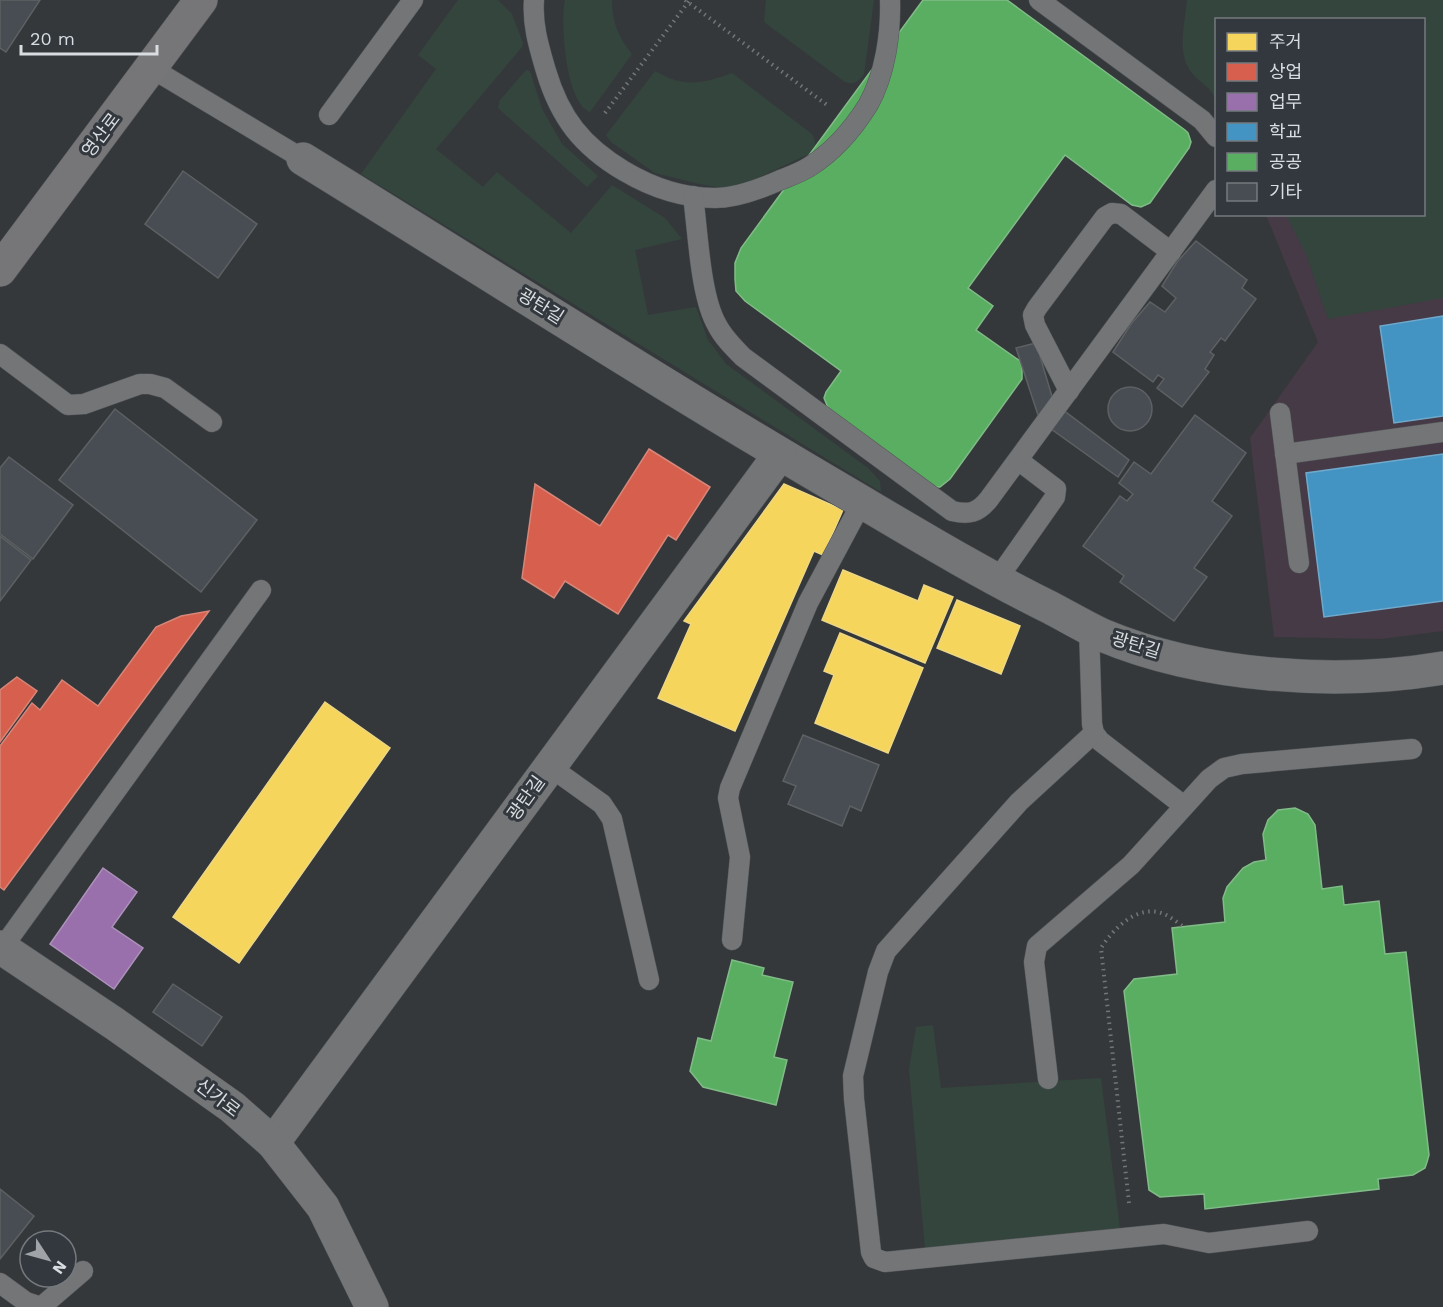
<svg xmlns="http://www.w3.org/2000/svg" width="1443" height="1307" viewBox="0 0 1443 1307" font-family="'Work Sans','Noto Sans KR',sans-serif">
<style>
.education{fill:#453a45}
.green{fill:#34453d}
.homes{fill:#f6d55c;stroke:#edd784;stroke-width:1.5}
.shops{fill:#d6604d;stroke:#d78679;stroke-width:1.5}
.offices{fill:#9970ab;stroke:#ac91bb;stroke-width:1.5}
.schools{fill:#4393c3;stroke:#70a9cc;stroke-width:1.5}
.public{fill:#5aae61;stroke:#80bc87;stroke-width:1.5}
.building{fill:#474d53;stroke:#5e6163;stroke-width:1.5}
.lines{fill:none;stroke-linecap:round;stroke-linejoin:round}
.service-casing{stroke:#525558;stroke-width:21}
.minor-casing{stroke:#525558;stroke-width:34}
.tertiary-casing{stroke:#525558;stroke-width:34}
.secondary-casing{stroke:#525558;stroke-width:34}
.path{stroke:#737577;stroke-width:4;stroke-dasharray:1.5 4.5;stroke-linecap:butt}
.service{stroke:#737577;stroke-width:20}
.minor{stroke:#737577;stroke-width:33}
.tertiary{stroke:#737577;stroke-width:33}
.secondary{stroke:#767578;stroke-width:33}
.labels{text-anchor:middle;stroke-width:6;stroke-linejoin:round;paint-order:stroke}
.street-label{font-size:18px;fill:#d9dde1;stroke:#32383e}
</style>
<rect width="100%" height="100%" fill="#35383b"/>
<path class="education" d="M1191,0H1443V631L1381,639L1274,637L1250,438L1318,342L1266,215L1424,214V20H1216Z"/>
<g class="green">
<path d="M458,0H498L512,14L523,43L522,47L436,149L483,187L497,172L571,233L612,185L665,218L682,239L635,250L648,315L696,307L708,340L726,364L868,468L880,481L881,492L361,174L436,69L418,55Z"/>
<path d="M565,0H612C612,22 618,37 632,54L590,112C566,103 560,23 565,0Z"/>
<path d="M766,0H874L864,74C858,82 854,85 845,82L764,22Z"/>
<path d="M1187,0H1443V298L1328,319L1306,254L1286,215L1424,214V20H1216V101C1209,84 1202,85 1192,73C1176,54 1185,23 1187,0Z"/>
<path d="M526,70L530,71L542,109L562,144L598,176L587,187L498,108L500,100Z"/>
<path d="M655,71C684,88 701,84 732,73L812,134C817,143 816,147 809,154L745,184L723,188L699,184L655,173L611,142L606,135Z"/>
<path d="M933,1025L941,1088L1101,1078L1120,1229L925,1249L909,1069L916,1027Z"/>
</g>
<g class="homes">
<path d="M784,484L843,510L823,555L814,551L735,731L658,698L691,624L684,621Z"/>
<path d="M843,570L918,601L924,585L953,597L925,663L822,620Z"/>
<path d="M957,600L1020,626L1001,674L937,648Z"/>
<path d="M840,633L923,668L888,753L815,723L834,675L824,671Z"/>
<path d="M325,702L390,748L239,963L173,917Z"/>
</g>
<g class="shops">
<path d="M649,449L710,487L676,540L668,535L618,614L565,581L554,598L522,578L535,484L600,526Z"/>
<path d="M209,611L4,890L0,887V746L32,703L40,710L62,680L98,706L156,627L181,616Z"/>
<path d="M17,677L37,691L0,742V690Z"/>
</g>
<path class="offices" d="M103,868L137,892L112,927L143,948L114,989L50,944Z"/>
<g class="schools">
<path d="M1443,316V416L1394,423L1380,326Z"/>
<path d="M1443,454V601L1324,617L1306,473Z"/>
</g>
<g class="public">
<path d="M923,0H1007L1185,130L1188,133L1191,142L1189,148L1150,203L1141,207L1132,205L1065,155L968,288L993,306L976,330L1020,361L1022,368V379L950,479L940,487H934L829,410L824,398L826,392L841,371L745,301L736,291L735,279V263L741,248Z"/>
<path d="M1295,808L1308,814L1315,825L1322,889L1342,886L1344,905L1379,901L1385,954L1406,952L1429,1155L1427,1162L1425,1168L1413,1175L1378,1179L1379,1189L1205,1209L1204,1194L1160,1197L1149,1190L1124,991L1134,979L1177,974L1172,928L1225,922L1223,898L1227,887L1243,868L1254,862L1266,860L1263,834L1268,820L1278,810Z"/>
<path d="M732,960L764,968L762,975L793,982L774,1057L787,1060L776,1105L703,1087L690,1071L698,1038L711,1041Z"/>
</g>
<g class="building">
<path d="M0,0H40L6,52L0,48Z"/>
<path d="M183,171L257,224L218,278L145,224Z"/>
<path d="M1196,241L1247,280L1242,288L1256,299L1225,341L1221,338L1210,352L1214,355L1205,369L1209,372L1182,407L1157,388L1164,379L1158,375L1153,382L1113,352L1131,324L1150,302L1165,312L1176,298L1162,286L1177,262Z"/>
<path d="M1036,343L1054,403L1129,460L1118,477L1040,421L1016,348Z"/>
<circle cx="1130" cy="409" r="22"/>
<path d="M115,409L257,520L201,592L59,480Z"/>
<path d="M1195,415L1246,453L1212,501L1232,516L1194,568L1207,577L1174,621L1120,582L1124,576L1083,546L1120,496L1127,501L1133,494L1119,483L1134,462L1151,474Z"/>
<path d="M9,457L73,505L33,559L0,534V468Z"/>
<path d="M0,536L31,560L0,601Z"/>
<path d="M803,735L879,765L861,811L850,806L842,826L788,804L796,786L783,781Z"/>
<path d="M173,984L222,1017L202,1046L153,1012Z"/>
<path d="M0,1189L34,1216L0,1259Z"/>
</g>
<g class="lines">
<defs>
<g id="service">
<path d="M534,0C532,25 539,47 546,71C560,118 582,146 624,171C651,187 683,198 715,198C734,198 754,191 771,184C784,178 798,174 809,167C833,152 853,129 868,105C885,75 891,34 890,0"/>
<path d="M1039,0L1202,120L1216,137"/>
<path d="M151,68L303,159"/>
<path d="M329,115L413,0"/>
<path d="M693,196C698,231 700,296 717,325C723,337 733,347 743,357L952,511C969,515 978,513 989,499L1216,190"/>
<path d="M0,354L68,405L84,404L140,384H150L165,388L212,422"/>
<path d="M1069,391L1035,325L1033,315L1037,308L1105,217L1112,213L1121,214L1171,252"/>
<path d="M1280,413L1299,563"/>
<path d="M1285,454L1443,432"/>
<path d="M996,581L1055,497L1056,489L1018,460"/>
<path d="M1089,628L1092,724L1094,733L1100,741L1184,806"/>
<path d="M1094,733L1019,802L886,951L878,972L853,1076L854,1099L871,1252L874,1258L885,1262L1164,1234L1209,1243L1308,1231"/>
<path d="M549,766L602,804L612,819L649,980"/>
<path d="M732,940L740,857L728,798L730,788L808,603L862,502"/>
<path d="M0,951L261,590"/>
<path d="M1048,1079L1034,962L1037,946L1131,865L1209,779L1224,768L1242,764L1412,749"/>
<path d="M0,1283L26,1302L41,1307L83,1271"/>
</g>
<g id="minor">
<path d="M303,159C485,271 665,387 850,495C916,534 982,574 1051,608C1068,617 1085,627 1102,635C1202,677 1337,686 1443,668"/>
<path d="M273,1143L780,454"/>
</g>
<path id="tertiary" d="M0,947L115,1024L232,1107L273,1143L323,1207L372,1307"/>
<path id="secondary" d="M0,270L201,0"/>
</defs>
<use href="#service" class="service-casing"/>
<use href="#minor" class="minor-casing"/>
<use href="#tertiary" class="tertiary-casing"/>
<use href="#secondary" class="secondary-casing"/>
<g class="path">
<path d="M685,0L827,105"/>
<path d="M605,113L689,1"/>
<path d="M1129,1203L1101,948C1113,929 1138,903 1164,914C1171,917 1178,923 1184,927"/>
</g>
<use href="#service" class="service"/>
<use href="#minor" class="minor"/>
<use href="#tertiary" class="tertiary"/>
<use href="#secondary" class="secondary"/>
</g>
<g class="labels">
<g class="street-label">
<text transform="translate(101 135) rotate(-53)" y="6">영산로</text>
<text transform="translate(541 306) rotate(32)" y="6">광탄길</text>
<text transform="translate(1136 645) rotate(17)" y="6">광탄길</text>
<text transform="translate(526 798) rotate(-54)" y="6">광탄길</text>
<text transform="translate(218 1098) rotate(37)" y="6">신가로</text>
</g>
</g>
<rect x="1215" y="18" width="210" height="198" fill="#32383e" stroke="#757a7f" stroke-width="1.5"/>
<rect x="1227" y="33" width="30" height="18" fill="#f6d55c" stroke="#757a7f" stroke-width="1.5"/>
<text x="1269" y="48" font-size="18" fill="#d9dde1">주거</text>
<rect x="1227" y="63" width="30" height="18" fill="#d6604d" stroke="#757a7f" stroke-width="1.5"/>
<text x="1269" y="78" font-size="18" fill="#d9dde1">상업</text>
<rect x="1227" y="93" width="30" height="18" fill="#9970ab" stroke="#757a7f" stroke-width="1.5"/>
<text x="1269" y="108" font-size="18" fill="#d9dde1">업무</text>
<rect x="1227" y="123" width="30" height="18" fill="#4393c3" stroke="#757a7f" stroke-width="1.5"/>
<text x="1269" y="138" font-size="18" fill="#d9dde1">학교</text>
<rect x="1227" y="153" width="30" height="18" fill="#5aae61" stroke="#757a7f" stroke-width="1.5"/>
<text x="1269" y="168" font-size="18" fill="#d9dde1">공공</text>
<rect x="1227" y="183" width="30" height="18" fill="#474d53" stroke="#757a7f" stroke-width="1.5"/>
<text x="1269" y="198" font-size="18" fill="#d9dde1">기타</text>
<g transform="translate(48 1259) rotate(126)"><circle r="28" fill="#32383e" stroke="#757a7f" stroke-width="1.5"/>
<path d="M0-4.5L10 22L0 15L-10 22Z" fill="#a0a3a7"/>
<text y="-9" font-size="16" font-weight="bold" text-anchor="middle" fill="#d9dde1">N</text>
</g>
<path d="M21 45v9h136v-9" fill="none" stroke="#d9dde1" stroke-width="3"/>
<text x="30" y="45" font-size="18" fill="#d9dde1" stroke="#32383e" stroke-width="4.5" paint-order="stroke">20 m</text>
</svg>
